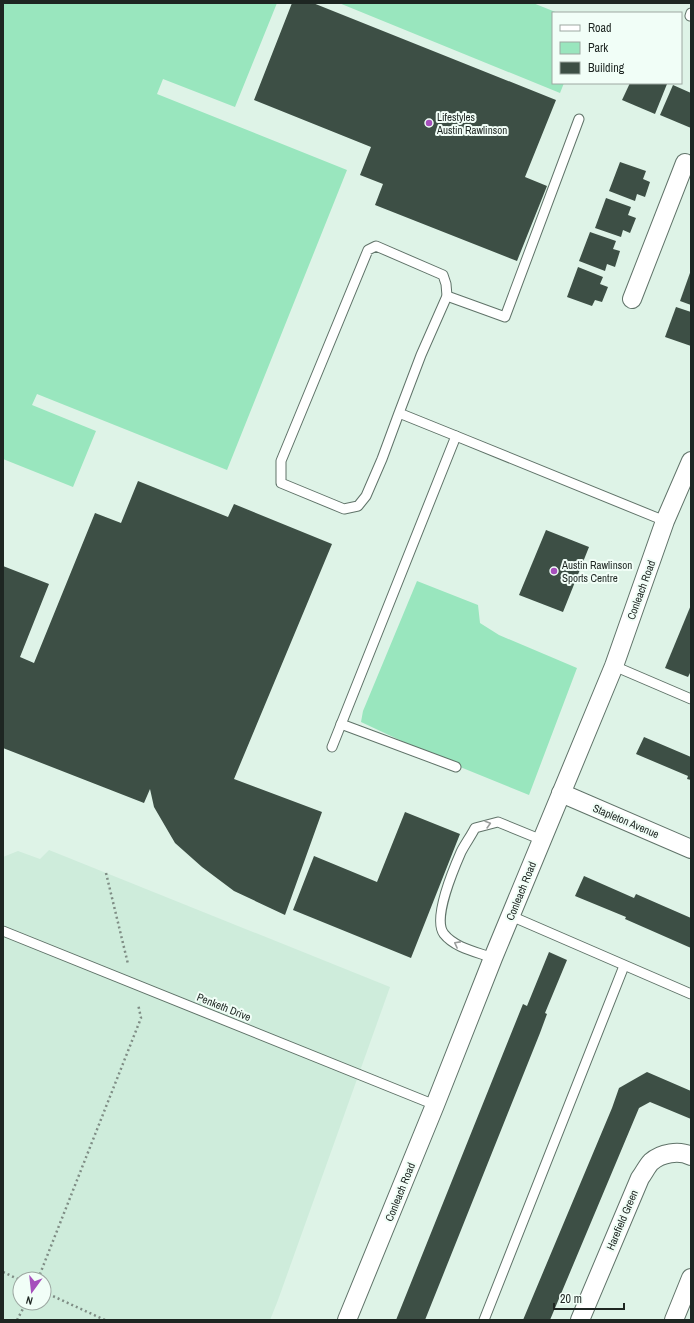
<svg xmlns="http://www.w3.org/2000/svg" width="694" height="1323" viewBox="0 0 694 1323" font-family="'Archivo Narrow',sans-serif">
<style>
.built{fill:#ceecdb;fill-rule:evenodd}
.green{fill:#99e6be}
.building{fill:#3d4f45}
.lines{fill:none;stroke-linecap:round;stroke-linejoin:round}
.service-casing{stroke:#607369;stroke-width:11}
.minor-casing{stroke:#607369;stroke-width:20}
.path{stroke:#7f8d85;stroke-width:2.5;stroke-dasharray:2 3;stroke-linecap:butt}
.service{stroke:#fff;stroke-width:9}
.minor{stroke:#fff;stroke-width:18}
.oneway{stroke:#9a9d9c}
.poi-dot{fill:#a64fbc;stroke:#f1fef7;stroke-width:1.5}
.labels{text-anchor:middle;stroke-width:4;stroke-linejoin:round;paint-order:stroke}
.poi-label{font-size:11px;fill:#1e2622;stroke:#f1fef7;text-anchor:start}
.street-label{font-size:11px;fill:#1e2622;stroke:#f1fef7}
</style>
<rect width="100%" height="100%" fill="#def3e7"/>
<path class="built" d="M49,850L390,987L278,1300L270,1320H3V857L18,851L40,859ZM20,1279H44V1303H20Z"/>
<g class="green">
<path d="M3,3H277L235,107L163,79L157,94L347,170L227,470L37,394L32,405L96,431L73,487L3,459Z"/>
<path d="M339,3H533L558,13H553V83H564L560,93Z"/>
<path d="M417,581L478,605L480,623L499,635L577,668L529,795L438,758L361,722L363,711Z"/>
</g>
<g class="building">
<path d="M292,3H313L556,100L525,177L547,186L517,261L375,205L383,184L360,175L371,147L254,100Z"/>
<path d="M630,83L667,84L655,114L622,100Z"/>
<path d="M673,85L691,93V128L660,115Z"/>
<path d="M620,162L646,171L643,179L650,182L645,197L637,194L635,201L609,191Z"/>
<path d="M606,198L631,207L628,215L636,218L630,233L623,230L621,237L595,228Z"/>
<path d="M590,232L616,241L613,249L620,251L615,267L607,264L605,271L579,261Z"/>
<path d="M578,267L603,277L600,284L608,287L602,302L595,300L592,306L567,297Z"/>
<path d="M691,270V305L680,301Z"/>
<path d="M676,307L691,312V346L665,337Z"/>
<path d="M138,481L228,517L234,504L332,544L234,779L322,812L285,915L234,891L202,867L175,843L154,807L150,789L144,803L3,748V566L49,584L20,657L34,663L95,513L121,523Z"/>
<path d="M546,530L589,547L563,612L519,595Z"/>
<path d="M691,605V671L688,677L665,668Z"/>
<path d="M644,737L691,757V780L687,779L688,776L636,754Z"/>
<path d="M405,812L460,834L411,958L293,910L314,856L377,882Z"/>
<path d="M584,876L634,898L636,894L691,918V948L625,919L626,917L575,896Z"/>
<path d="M549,952L567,960L545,1013L547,1014L540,1033L425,1320H396L523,1004L527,1006Z"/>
<path d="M647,1072L691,1091V1119L650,1102L639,1108L550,1320H523L612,1108L619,1088Z"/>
</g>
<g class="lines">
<defs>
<g id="service">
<path d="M690,16L691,13"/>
<path d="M447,296L505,317L579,119"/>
<path d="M399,413L421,355L447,296L446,284L443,275L376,246L368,250L281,461V483L344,509L358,506L366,496L382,459L399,413L456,436"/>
<path d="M614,666L691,699"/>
<path d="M341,724L456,767"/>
<path d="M332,747L456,436L665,521"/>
<path d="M511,916L691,994"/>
<path d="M3,931L435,1105"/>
<path d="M493,958C477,952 455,948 444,934C432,919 454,868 461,852C465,844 471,836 475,828L498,822L542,840"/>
<path d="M484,1320L624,966"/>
</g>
<g id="minor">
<path d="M632,299L685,163L691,166"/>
<path d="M561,793L691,849"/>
<path d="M347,1320L435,1105L493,958L614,666L665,521L691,461"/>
<path d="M580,1320L640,1178C644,1173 647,1166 651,1162C661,1153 679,1150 691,1156"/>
<path d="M674,1320L691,1278"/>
</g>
</defs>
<use href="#service" class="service-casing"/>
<use href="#minor" class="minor-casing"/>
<g class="path">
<path d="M106,873L128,964"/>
<path d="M3,1272L20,1280"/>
<path d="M38,1279L141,1018L138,1004"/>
<path d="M44,1292L105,1320"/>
<path d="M17,1320L26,1303"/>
</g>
<use href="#service" class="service"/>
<use href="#minor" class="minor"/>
</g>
<defs><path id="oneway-chevron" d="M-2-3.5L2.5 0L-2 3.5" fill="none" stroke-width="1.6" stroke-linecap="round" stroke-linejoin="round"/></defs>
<g class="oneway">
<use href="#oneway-chevron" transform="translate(488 824) rotate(-16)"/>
<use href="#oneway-chevron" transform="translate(457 944) rotate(-152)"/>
</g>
<g class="poi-dot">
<circle cx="429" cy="123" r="4"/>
<circle cx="554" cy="571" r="4"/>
</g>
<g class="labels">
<g class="poi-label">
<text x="437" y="121">Lifestyles<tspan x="437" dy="13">Austin Rawlinson</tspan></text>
<text x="562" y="569">Austin Rawlinson<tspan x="562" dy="13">Sports Centre</tspan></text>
</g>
<g class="street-label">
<text transform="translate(641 590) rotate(-70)" y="4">Conleach Road</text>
<text transform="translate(626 821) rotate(23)" y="4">Stapleton Avenue</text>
<text transform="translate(521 891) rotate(-68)" y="4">Conleach Road</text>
<text transform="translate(224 1007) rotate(22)" y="4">Penketh Drive</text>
<text transform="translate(400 1192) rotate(-68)" y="4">Conleach Road</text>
<text transform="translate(622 1220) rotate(-67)" y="4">Harefield Green</text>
</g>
</g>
<rect width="694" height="1323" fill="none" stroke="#1e2622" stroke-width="8"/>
<rect x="552" y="12" width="130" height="72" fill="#f1fef7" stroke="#9da8a2"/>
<rect x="560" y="25" width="20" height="6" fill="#ffffff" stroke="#9da8a2"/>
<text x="588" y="32" font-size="12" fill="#1e2622">Road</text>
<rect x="560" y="42" width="20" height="12" fill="#99e6be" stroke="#9da8a2"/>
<text x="588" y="52" font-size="12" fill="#1e2622">Park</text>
<rect x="560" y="62" width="20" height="12" fill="#3d4f45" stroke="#9da8a2"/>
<text x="588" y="72" font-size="12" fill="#1e2622">Building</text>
<g transform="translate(32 1291) rotate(195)"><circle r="19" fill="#f1fef7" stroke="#9da8a2"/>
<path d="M0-3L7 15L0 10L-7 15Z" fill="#a64fbc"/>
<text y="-6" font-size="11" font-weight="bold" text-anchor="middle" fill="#1e2622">N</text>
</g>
<path d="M554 1303v6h70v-6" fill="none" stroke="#1e2622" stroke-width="2"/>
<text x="560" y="1303" font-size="12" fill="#1e2622" stroke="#f1fef7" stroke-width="3" paint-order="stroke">20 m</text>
</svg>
